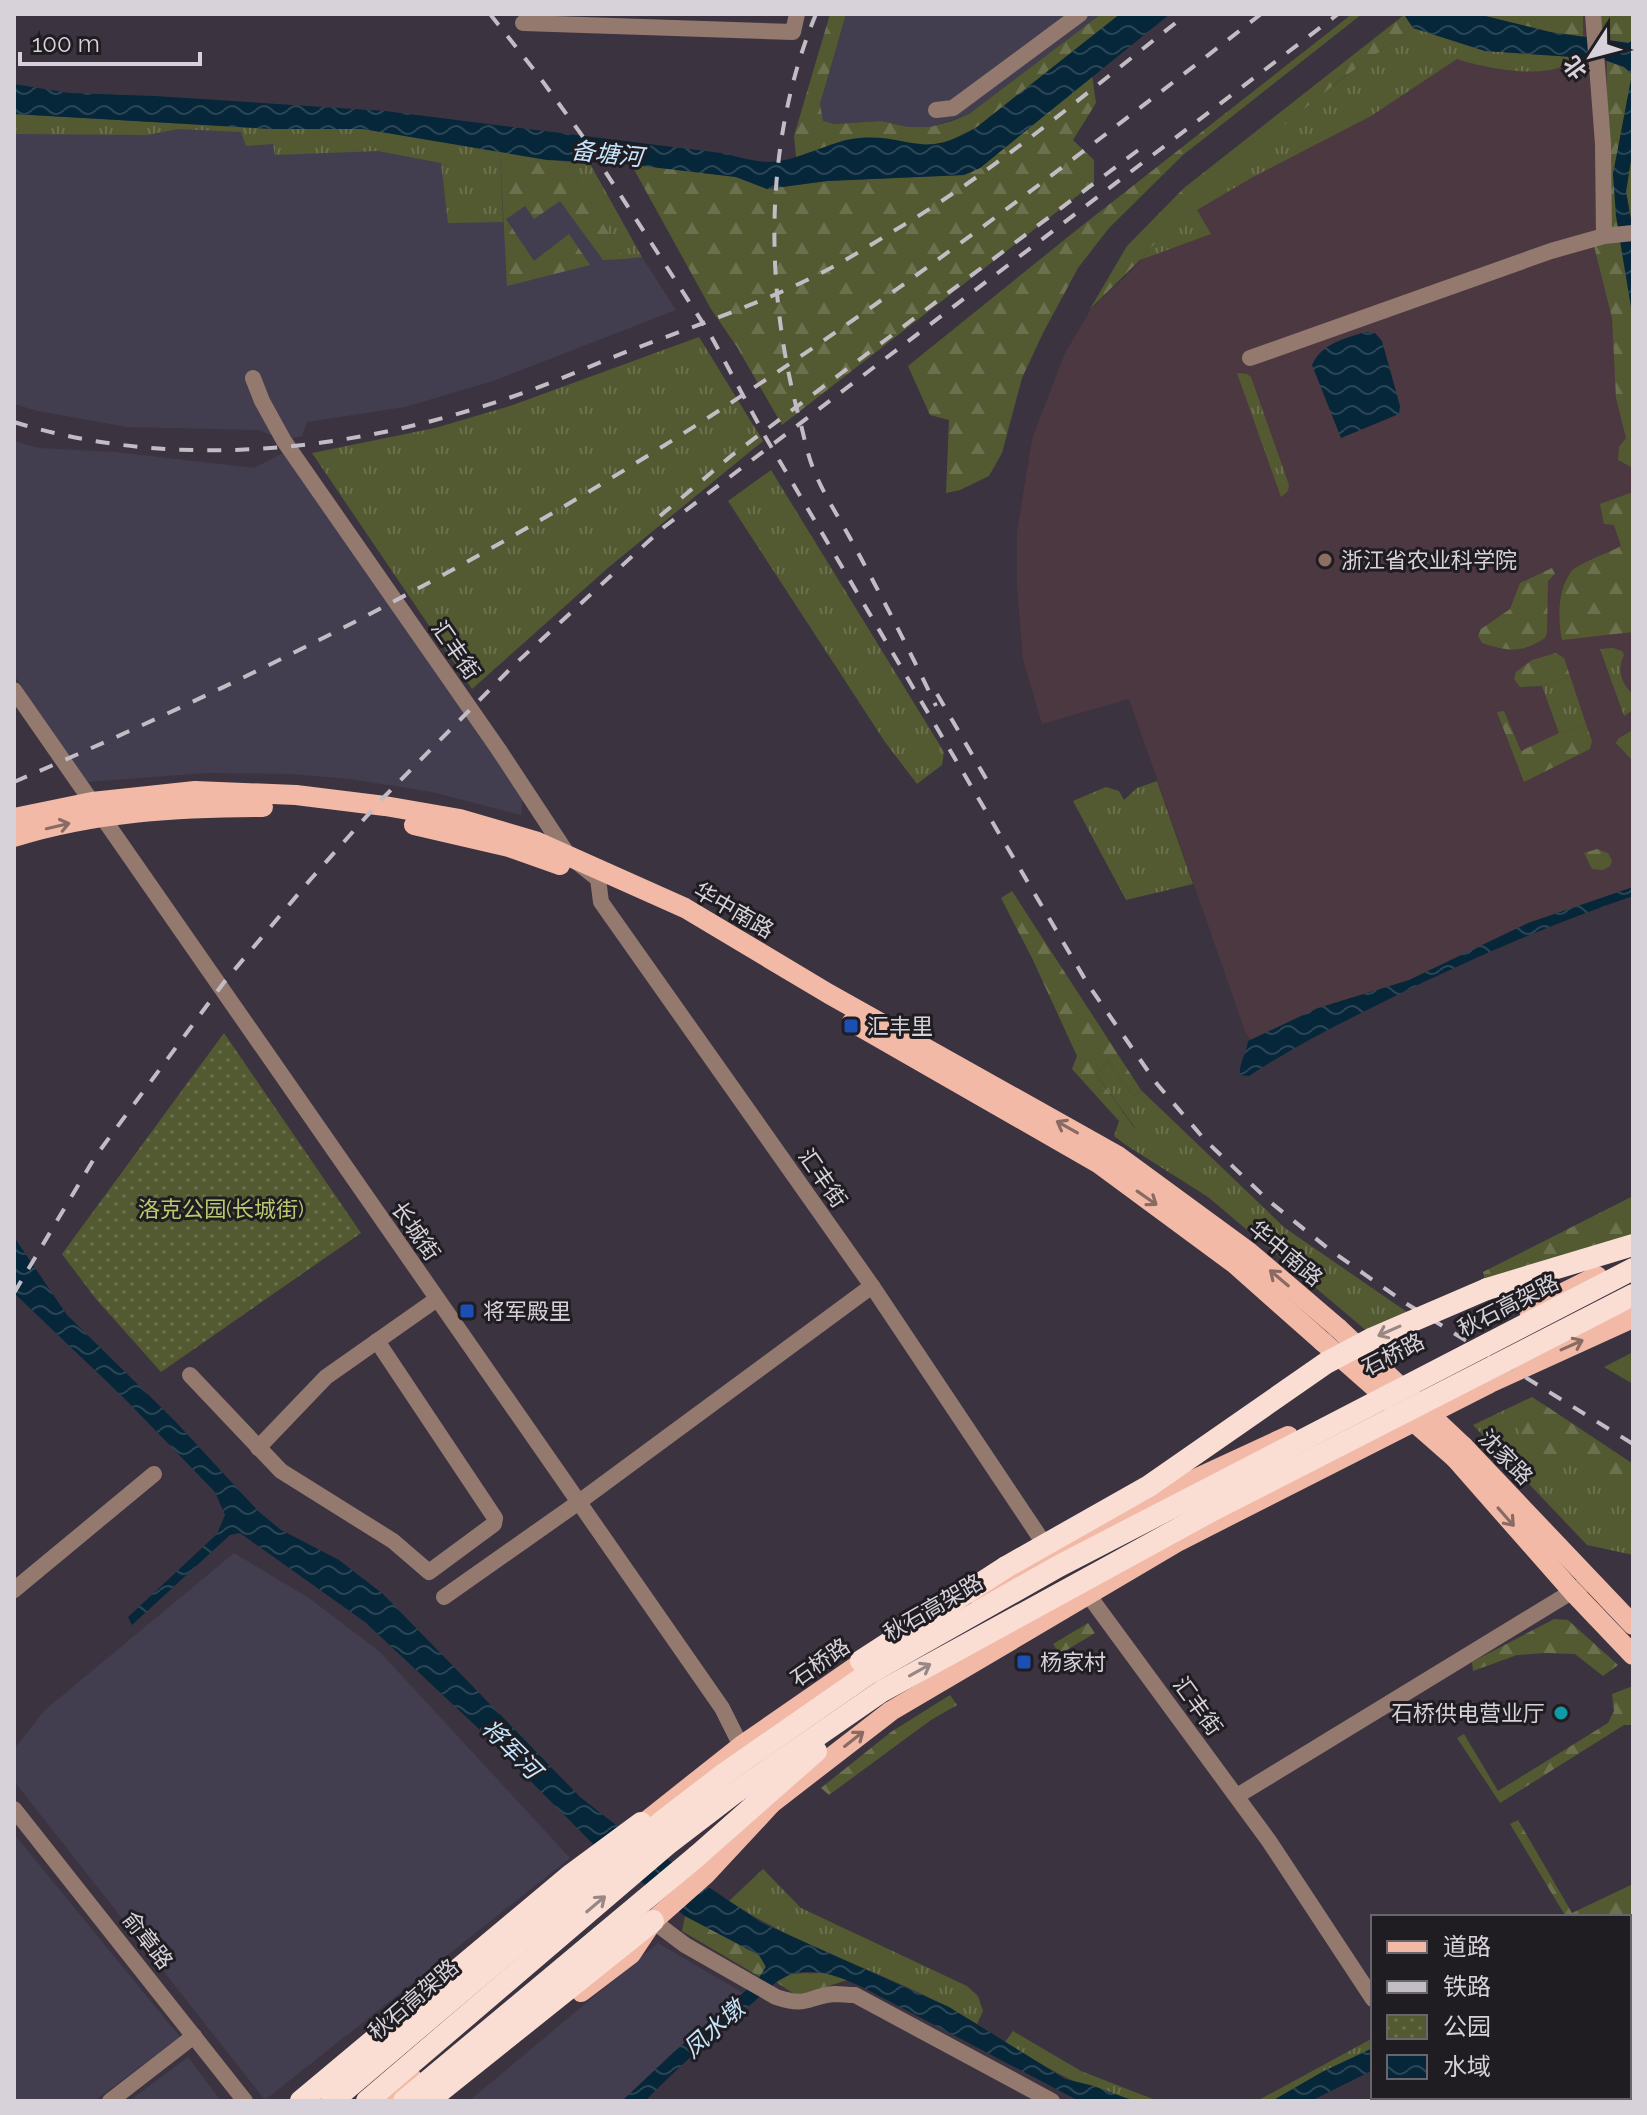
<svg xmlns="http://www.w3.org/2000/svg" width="1647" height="2115" viewBox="0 0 1647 2115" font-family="Raleway,'Noto Sans SC',sans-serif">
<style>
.industrial{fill:#423e50}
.education{fill:#4b3840}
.grass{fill:url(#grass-tufts)}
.forest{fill:url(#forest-firs)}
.park{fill:url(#park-dots)}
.water{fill:url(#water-waves)}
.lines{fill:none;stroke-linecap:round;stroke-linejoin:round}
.minor{stroke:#94796f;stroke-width:16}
.major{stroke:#f2b9a6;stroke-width:20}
.highway{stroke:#faded4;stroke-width:22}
.rail{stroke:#c2bcc5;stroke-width:4;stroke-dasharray:14 14;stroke-linecap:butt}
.major-bridge{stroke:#f2b9a6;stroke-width:20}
.highway-bridge{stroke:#faded4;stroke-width:22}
.oneway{stroke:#896b64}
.oneway2{stroke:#988784}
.education-dot{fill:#8d6e63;stroke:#201d22;stroke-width:3}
.transit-dot{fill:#1a4fb4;stroke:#201d22;stroke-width:3}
.culture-dot{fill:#0f9aa8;stroke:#201d22;stroke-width:3}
.labels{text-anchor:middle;stroke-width:6;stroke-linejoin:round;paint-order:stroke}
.poi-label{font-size:22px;fill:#d7d2da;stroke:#201d22;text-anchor:start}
.street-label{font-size:22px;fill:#d7d2da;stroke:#201d22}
.park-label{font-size:22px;fill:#bac971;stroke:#201d22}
.water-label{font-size:24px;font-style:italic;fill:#c5e5fc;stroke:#201d22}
</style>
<defs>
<pattern id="grass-tufts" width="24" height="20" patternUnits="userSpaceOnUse" patternTransform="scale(2)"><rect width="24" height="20" fill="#535a31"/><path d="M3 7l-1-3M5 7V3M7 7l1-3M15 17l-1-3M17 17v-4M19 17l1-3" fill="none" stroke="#6b714e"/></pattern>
<pattern id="forest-firs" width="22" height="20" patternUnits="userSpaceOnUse" patternTransform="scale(2)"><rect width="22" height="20" fill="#535a31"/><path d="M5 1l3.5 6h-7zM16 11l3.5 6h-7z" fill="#6b714e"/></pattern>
<pattern id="park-dots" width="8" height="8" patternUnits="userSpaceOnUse" patternTransform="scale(2)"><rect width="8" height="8" fill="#535a31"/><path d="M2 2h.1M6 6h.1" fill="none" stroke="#6b714e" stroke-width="1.8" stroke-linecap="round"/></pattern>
<pattern id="water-waves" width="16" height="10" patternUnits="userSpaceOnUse" patternTransform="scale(2)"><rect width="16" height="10" fill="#062639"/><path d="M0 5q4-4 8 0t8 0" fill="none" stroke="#2a4555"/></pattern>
</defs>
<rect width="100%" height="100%" fill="#3b3340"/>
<g class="industrial">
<path d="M846,14H1101L969,114L930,127H908L881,121L834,124L823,122L820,104Z"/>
<path d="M14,114L273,129L484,148L547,160L589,162L642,257L676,310L493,381L405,407L307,422L302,436L277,442L273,436L259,430L127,427L38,411L14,404Z"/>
<path d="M14,441L39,448L115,452L254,468L283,453L523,795L521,815L432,792L350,779L290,774L207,773L86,782L14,675Z"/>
<path d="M234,1553L309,1598L380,1652L570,1858L265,2100L14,1781V1749L45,1710Z"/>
<path d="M14,1834L180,2037L94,2101H14Z"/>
<path d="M658,1943L743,1993L675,2051L622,2101H469Z"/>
<path d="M188,2057L221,2101H129Z"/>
</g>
<path class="education" d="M1427,14H1633V892L1530,927L1258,1053L1245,1031L1129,699L1042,724L1023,660L1017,588V532L1032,439L1064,355L1091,309L1133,269L1190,205L1340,80Z"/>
<g class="grass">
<path d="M1413,28L1485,51L1576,57C1555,83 1485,68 1457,59L1371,116L1253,177L1197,210L1211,234L1140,260C1157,242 1173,222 1190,205C1257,139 1337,82 1413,28Z"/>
<path d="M14,114L273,129H363L500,151L503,222L448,223L441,163L378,151L275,155L273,144L246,146L241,132L178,129L147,135L14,134Z"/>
<path d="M567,162H589L642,257L624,259Z"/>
<path d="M699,337L763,441L609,567L472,689L312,453L435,428L510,406Z"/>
<path d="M1237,373L1247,374L1251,377L1289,485L1288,491L1281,497Z"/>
<path d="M771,470L944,752L942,765L917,784L885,742L728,501Z"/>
<path d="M1613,648L1622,651L1624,655C1617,669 1621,684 1633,694V710L1624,716L1600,649Z"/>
<path d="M1570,676L1586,724L1559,733L1542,686Z"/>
<path d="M1157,781L1193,884L1126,900L1073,801L1106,787L1119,791L1124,800L1137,788Z"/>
<path d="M1108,1061L1134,1097L1141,1090L1285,1228L1407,1312L1368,1332L1208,1197L1126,1145L1135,1128L1096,1074Z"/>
<path d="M1633,1352V1384L1604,1367Z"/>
<path d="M1532,1397L1633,1464V1555L1587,1545L1473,1425Z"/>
<path d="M763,1869L801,1908L967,1986L978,1996L983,2011L977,2024C898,1975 806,1952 729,1901Z"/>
<path d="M1013,2031L1081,2071L1158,2101C1098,2101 1054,2072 1005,2042Z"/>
<path d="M1373,2038V2048L1324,2071L1272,2101H1257Z"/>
</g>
<g class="forest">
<path d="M830,14H846L820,104L823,121L834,124L881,121L908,127H930L952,121L969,114L1101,14H1120L977,127L945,143L925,146L880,139L846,140L796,157L794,136Z"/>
<path d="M1352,14H1362L1183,155L1109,228L1078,268L1043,333L1022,378L1002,453L989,476L960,490L946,493L949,420L930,415L908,366L1074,232Z"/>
<path d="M1477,14L1583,15V37L1550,32Z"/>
<path d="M1600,14H1633V40L1629,43L1602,39Z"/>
<path d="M1404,15L1413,28L1340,80L1241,160L1190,205L1140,260L1090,309L1127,246L1184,188Z"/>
<path d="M1607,61L1624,67L1633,74L1613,174L1618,227L1596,229L1606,147Z"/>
<path d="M1092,75L1096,103L1073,140L1094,160V183L782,425L737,347L711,309L631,164L736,177L767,189L827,181L964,175L980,168Z"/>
<path d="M1633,147V217H1631L1626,192Z"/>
<path d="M500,151L567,162L624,259L603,260L560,201L534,219L525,206L506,219L534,261L569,234L590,265L507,286Z"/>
<path d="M1620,241L1633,319V468L1618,460L1619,447L1626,438L1616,398L1612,318L1594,246Z"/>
<path d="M1633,492V632L1562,640C1558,620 1557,590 1571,572C1578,563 1609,553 1621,546L1614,525L1604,524L1600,504Z"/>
<path d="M1552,568L1555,574L1548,581L1547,632L1545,638C1520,654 1508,651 1482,643L1478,636L1481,629L1510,609L1520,583Z"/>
<path d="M1556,653L1564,658L1570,676L1542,686L1520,687L1514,679L1516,672L1532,660Z"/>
<path d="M1504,711L1521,751L1559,733L1586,724L1592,741L1590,749L1524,782L1497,712Z"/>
<path d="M1633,730V761L1616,743L1619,738Z"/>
<path d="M1597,849L1608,853L1612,861L1610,866L1603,870L1592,869L1584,853Z"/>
<path d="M1012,891L1141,1090L1134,1097L1108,1061L1096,1074L1135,1129L1126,1145L1114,1136L1119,1121L1072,1069L1077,1056L1032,958L1001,898Z"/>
<path d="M1633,1196V1235L1487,1289L1483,1272Z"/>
<path d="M1543,1404L1633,1464V1503L1593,1482L1577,1463L1560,1461L1549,1471L1537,1476L1527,1471L1513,1445L1521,1434L1514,1417L1528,1406Z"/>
<path d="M1554,1619L1568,1620L1618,1665L1603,1676L1575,1654L1546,1653L1517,1655L1473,1671L1472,1662Z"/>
<path d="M1088,1623L1095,1633L1060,1654L1053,1644Z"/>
<path d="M1633,1686V1725H1624L1500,1803L1457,1738L1464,1734L1498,1791L1608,1723L1614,1711L1612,1694Z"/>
<path d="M950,1695L957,1705L931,1720L829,1795L821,1788L891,1732Z"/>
<path d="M1518,1820L1572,1913L1633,1884V1919L1566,1917L1510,1824Z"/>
<path d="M685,1916L759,1955L766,1966L760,1977L682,1931Z"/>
<path d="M821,1973L835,1974L847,1980L811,1992L794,1994L776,1982L791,1974Z"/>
</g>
<path class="park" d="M224,1033L361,1233L161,1372L96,1299L62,1254Z"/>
<g class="water">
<path d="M1120,14H1170L980,168L964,175L827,181L767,189L736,177L617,163L547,160L363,129H273L14,114V84L69,93L155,96L385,111L721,153C736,156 754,162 769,162C801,161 828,141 859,138C912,134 921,161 977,127Z"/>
<path d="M1404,14H1477L1550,32L1628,43L1633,40V147L1626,192L1633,231V319L1616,216L1613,174L1632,74L1624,67L1602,59L1485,51L1413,28Z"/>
<path d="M1365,332L1375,333L1382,341L1400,406L1399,414L1341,438L1312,365C1322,343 1344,339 1365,332Z"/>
<path d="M1633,887V896C1548,925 1470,959 1389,999C1341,1023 1294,1046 1249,1076L1240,1075C1239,1062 1247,1053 1248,1041L1318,1008L1409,980L1528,923Z"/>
<path d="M14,1237L67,1315L174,1420L258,1511L281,1530L339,1560L383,1594L580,1797L616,1825L762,1923L949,2007L1065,2079L1094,2086L1134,2101H1079L866,1989C843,1978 816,1966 789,1975C774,1981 762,1995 750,2005C714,2036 678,2067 645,2101H622L675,2051L756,1982L766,1967L759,1955L685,1916L592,1843L478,1728L365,1622L240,1533L230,1535L132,1625L128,1617L217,1534L225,1515L215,1492L124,1398L15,1294Z"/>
<path d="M1373,2048V2070L1311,2101H1272L1324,2071Z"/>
</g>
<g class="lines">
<g class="minor">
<path d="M1593,14L1603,144L1604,236"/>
<path d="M523,23L793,32L797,14"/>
<path d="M936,110L953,108L1080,14"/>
<path d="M1250,358L1551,251L1604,236L1633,233"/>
<path d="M253,378L262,401L284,441L499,750L568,855L598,879L601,902L872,1286L1051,1554"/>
<path d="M14,690L722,1708L746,1756"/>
<path d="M190,1375L281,1471L393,1541L429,1572L494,1524L495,1518L377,1341"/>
<path d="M258,1448L326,1377L437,1299"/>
<path d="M1081,1585L1269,1841L1373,1999"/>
<path d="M14,1590L154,1474"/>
<path d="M444,1597L579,1502L872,1286"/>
<path d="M1237,1796L1591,1580"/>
<path d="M14,1809L245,2101"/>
<path d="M653,1921L685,1945L776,1997C808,2008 808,1996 835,1994C841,1994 848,1995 855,1995L1052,2101"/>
<path d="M1439,2097L1442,2101"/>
<path d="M110,2101L194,2036"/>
</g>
<g class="major">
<path d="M14,818L92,802L195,791L296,795L385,806L460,819L535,841L685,908L829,994L1118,1156L1249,1252L1338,1328"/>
<path d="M414,825L509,847L560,865"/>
<path d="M14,837C95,812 179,807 263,807"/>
<path d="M852,1022L1098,1163L1235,1264L1323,1342"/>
<path d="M1529,1310L1597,1276"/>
<path d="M1463,1446L1633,1625"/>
<path d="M1455,1458L1572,1591L1633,1655"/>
<path d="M979,1596L1156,1497L1288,1436"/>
<path d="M768,1806L891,1711L1179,1541L1490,1383L1633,1318"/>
<path d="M630,1834L741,1746L874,1654"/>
<path d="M581,1992L631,1954L653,1921L706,1874L771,1804"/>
<path d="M388,2101L414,2080"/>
</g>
<g class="highway">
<path d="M1487,1289L1633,1245"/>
<path d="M861,1661L1006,1567"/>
<path d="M301,2101L572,1874L641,1823"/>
<path d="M404,2101L697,1856"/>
<path d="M428,2101L653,1921"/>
</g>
<g class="rail">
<path d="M490,14L535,71L581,134L710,334L766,438L1089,986L1157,1084L1205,1140L1269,1201L1330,1250L1407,1304L1633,1444"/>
<path d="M816,14C763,142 764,289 800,421C804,436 807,453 813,468C824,496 842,522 856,549C884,601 911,653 936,706"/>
<path d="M14,422C179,473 363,450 523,393C559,380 595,364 631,350C697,325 766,302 829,269C857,254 885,236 912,220C1009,160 1097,84 1187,14"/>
<path d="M660,516L731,456L1149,142"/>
<path d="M937,694L988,782"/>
<path d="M14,782C228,690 433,588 631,466C852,331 1057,173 1261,14"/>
<path d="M14,1293L95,1157L225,981L310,880L382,799L515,664L664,527L1338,14"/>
</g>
<g class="major-bridge">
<path d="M1338,1328L1463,1446"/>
<path d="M1323,1342L1455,1458"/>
</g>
<g class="highway-bridge">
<path d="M1006,1567L1149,1486L1326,1363L1373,1338L1487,1289"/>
<path d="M697,1856L816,1751"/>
<path d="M332,2101L664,1820L724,1774L868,1674L1059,1566L1633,1269"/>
<path d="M367,2101L669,1843L733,1794L882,1691L1211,1511L1633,1295"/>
</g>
</g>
<defs><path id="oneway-shaft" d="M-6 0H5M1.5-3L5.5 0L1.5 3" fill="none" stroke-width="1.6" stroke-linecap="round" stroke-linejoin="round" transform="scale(2)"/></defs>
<g class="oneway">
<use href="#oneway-shaft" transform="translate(58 826) rotate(-13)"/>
<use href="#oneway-shaft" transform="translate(1067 1127) rotate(-151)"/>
<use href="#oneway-shaft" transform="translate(1147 1198) rotate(35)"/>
<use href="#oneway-shaft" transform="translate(1279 1278) rotate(-140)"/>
<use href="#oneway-shaft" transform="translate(1572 1345) rotate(-24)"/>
<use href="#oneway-shaft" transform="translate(1506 1517) rotate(49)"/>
<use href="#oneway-shaft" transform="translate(854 1739) rotate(-38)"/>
</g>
<g class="oneway2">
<use href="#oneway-shaft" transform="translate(1389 1331) rotate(156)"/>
<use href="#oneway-shaft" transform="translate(920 1670) rotate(-29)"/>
<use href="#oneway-shaft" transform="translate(596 1904) rotate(-40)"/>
</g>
<circle class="education-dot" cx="1325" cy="560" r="8"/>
<g class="transit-dot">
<rect x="843" y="1018" width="16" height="16" rx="4"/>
<rect x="459" y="1303" width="16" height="16" rx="4"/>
<rect x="1016" y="1654" width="16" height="16" rx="4"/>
</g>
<circle class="culture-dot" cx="1561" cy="1713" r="8"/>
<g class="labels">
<g class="poi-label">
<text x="1341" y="568">浙江省农业科学院</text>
<text x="867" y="1034">汇丰里</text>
<text x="483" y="1319">将军殿里</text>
<text x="1040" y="1670">杨家村</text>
<text x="1545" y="1721" text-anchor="end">石桥供电营业厅</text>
</g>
<g class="street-label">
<text transform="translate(456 650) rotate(55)" y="8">汇丰街</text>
<text transform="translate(734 910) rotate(30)" y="8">华中南路</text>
<text transform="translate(823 1178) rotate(55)" y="8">汇丰街</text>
<text transform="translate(416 1231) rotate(55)" y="8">长城街</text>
<text transform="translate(1286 1253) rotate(40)" y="8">华中南路</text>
<text transform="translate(1508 1305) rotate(-27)" y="8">秋石高架路</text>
<text transform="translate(1393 1354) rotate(-27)" y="8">石桥路</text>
<text transform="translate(1506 1457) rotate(46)" y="8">沈家路</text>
<text transform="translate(933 1607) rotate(-30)" y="8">秋石高架路</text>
<text transform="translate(820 1662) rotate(-35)" y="8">石桥路</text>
<text transform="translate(1198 1706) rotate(54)" y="8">汇丰街</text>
<text transform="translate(148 1940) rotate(52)" y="8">俞章路</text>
<text transform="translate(413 1999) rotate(-41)" y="8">秋石高架路</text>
</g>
<g class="park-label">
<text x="221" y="1217">洛克公园(长城街)</text>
</g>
<g class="water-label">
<text transform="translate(607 154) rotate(6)" y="8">备塘河</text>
<text transform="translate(511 1749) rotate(45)" y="8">将军河</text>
<text transform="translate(714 2029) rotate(-42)" y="8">凤水墩</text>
</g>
</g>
<rect width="1647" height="2115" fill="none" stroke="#d7d2da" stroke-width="32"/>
<rect x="1371" y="1915" width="260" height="184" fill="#201d22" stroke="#69656c" stroke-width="2"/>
<rect x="1387" y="1941" width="40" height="12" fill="#f2b9a6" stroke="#69656c" stroke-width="2"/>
<text x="1443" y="1955" font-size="24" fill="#d7d2da">道路</text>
<rect x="1387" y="1981" width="40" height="12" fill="#c2bcc5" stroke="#69656c" stroke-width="2"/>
<text x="1443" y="1995" font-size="24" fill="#d7d2da">铁路</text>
<rect x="1387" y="2015" width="40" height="24" fill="url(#park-dots)" stroke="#69656c" stroke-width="2"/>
<text x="1443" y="2035" font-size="24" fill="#d7d2da">公园</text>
<rect x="1387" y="2055" width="40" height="24" fill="url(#water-waves)" stroke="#69656c" stroke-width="2"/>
<text x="1443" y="2075" font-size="24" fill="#d7d2da">水域</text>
<g transform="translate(1591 56) rotate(234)" stroke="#201d22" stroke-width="6" paint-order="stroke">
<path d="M0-6L14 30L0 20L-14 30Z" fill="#d7d2da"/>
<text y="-12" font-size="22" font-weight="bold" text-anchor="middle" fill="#d7d2da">北</text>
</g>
<path d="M20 52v12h180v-12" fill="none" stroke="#d7d2da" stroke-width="4"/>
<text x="32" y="52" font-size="24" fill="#d7d2da" stroke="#201d22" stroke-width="6" paint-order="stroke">100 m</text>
</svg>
